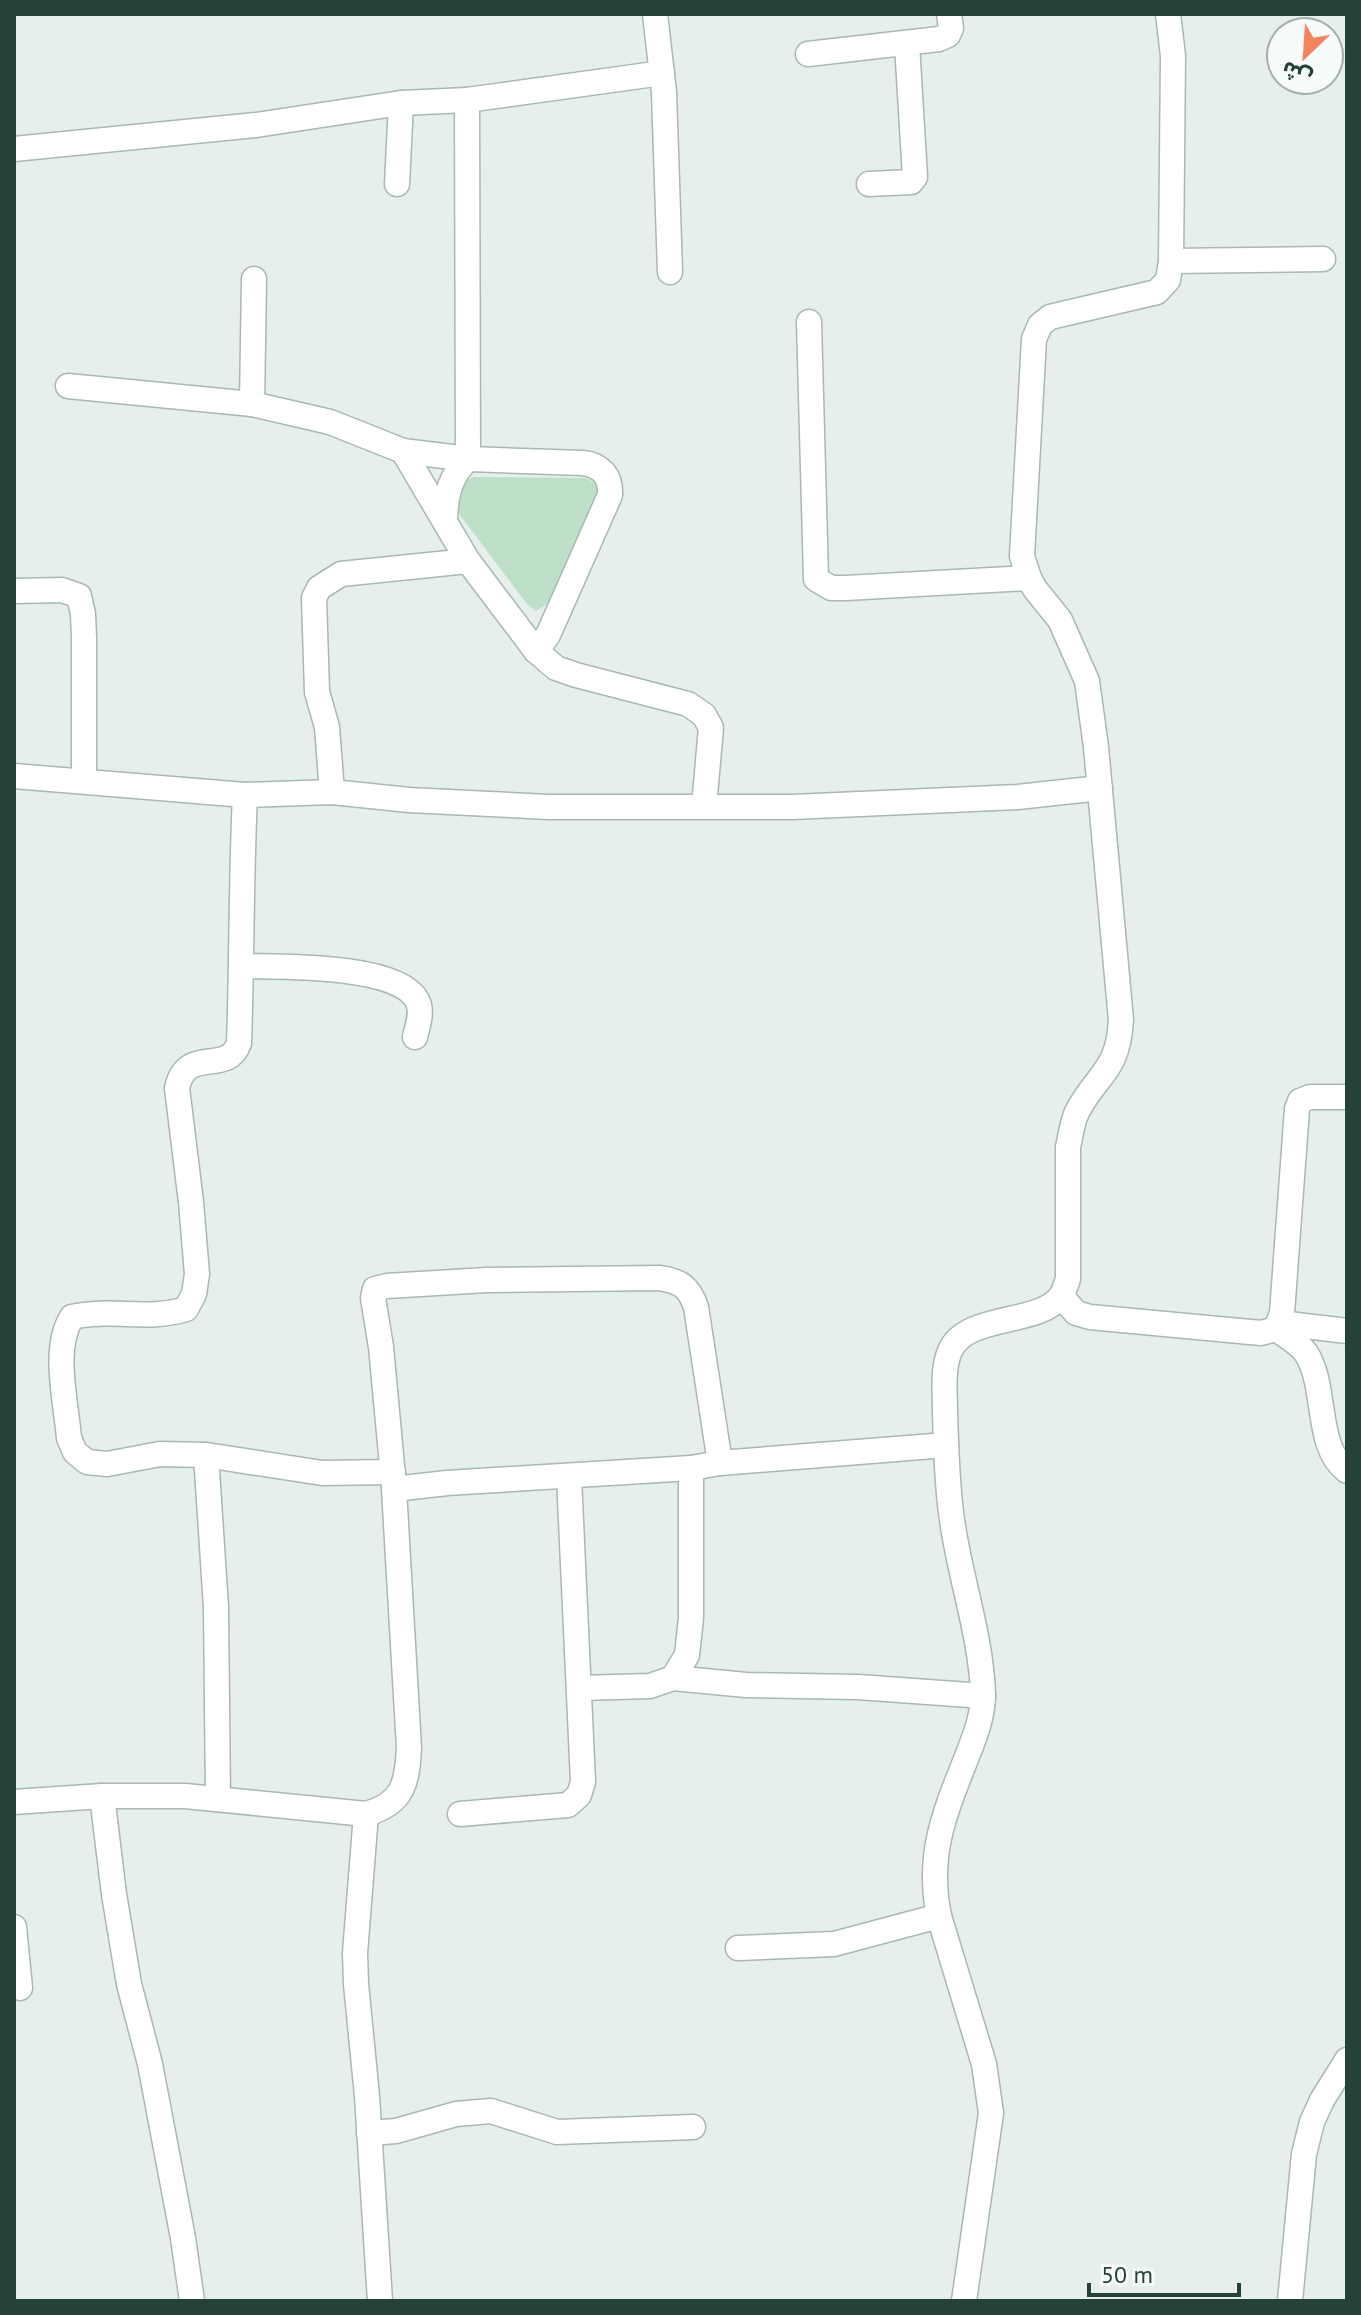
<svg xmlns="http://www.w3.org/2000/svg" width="1361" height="2315" viewBox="0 0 1361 2315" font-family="'PT Sans','Noto Sans Arabic',sans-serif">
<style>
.green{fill:#bfe0c8}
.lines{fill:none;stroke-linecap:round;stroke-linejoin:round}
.street-casing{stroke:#a8b8b2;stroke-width:27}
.street{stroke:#fff;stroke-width:24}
</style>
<rect width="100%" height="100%" fill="#e6efeb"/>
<path class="green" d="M473,477L586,478L598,485L599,494L547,604L536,611L527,604L460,515L458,509L465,481Z"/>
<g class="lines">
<defs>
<g id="street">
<path d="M655,14L664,92L670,272"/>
<path d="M808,54L939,39L948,35L951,28L949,14"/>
<path d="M14,149L256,125L401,103L467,100L662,73"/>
<path d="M397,184L401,103"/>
<path d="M869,184L911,182L915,177L907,44"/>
<path d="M1171,261L1323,259"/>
<path d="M809,322L816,579L831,588H846L1029,578"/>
<path d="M68,386L252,404L330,422L403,451L468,459L583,463C601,465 611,476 610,495L548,635L536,651"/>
<path d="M252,404L254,279"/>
<path d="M403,451L468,561L536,651L556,668L576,675L688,704L704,715L711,728L704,806"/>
<path d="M445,519C446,494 450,476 468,459L467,100"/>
<path d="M14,591L62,590L79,596L83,614L84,638V781"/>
<path d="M14,776L245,795L332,792L409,800L549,807H792L1018,797L1100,788"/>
<path d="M332,792L327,727L317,692L314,598L319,588L341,574L468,561"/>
<path d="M245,795C241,878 242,960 239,1043C227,1077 187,1044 177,1088L191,1202L197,1274L194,1294L186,1309C148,1321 110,1308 72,1317C52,1348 66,1401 69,1438L75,1452L87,1462L107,1464L160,1454L206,1455L322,1473L393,1472"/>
<path d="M243,966C281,967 398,964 417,1000C423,1011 418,1025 415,1037"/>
<path d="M1061,1296L1076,1313L1090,1317L1261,1333L1276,1329L1282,1313L1297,1109L1300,1101L1310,1097H1347"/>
<path d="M1280,1323L1347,1331"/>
<path d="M1276,1329C1286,1336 1299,1343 1306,1353C1328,1387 1314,1446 1347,1471"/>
<path d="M206,1455L216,1607L218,1799"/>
<path d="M394,1487L381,1347L373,1298L375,1289L387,1286L486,1280L659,1278C681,1281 689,1287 696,1307L720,1463"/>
<path d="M673,1678L746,1685L858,1687L983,1696"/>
<path d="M580,1688L650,1686L673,1678L687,1655L691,1618V1468"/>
<path d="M102,1796L114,1894L129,1984L150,2064L183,2238L192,2301"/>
<path d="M14,1802L102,1796H185L366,1814C404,1803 407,1783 409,1748L394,1489L447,1483L691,1468L720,1463L946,1445"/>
<path d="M366,1814L355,1953L356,1984L367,2096L380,2301"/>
<path d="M460,1814L568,1805L579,1795L583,1782L569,1477"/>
<path d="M14,1927L20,1988"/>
<path d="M738,1948L834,1944L939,1916"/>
<path d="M369,2133L396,2131L456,2114L491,2111L557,2132L693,2127"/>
<path d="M964,2301L991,2113L984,2064L939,1916C927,1857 943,1817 964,1764C973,1741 983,1719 983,1694C981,1635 960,1578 952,1520C947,1485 946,1448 945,1411C945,1392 942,1369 950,1351C966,1313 1039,1326 1061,1296C1064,1292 1066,1284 1068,1279V1147C1071,1135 1072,1121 1078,1110C1099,1072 1118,1071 1121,1020L1096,747L1087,681L1060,620L1035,589L1029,578L1022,556L1034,339L1040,325L1050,317L1157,292L1168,280L1171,261L1173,56L1168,14"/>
<path d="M1290,2301L1304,2154L1312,2122L1322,2100L1347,2060"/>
</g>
</defs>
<use href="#street" class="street-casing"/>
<use href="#street" class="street"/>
</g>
<rect width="1361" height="2315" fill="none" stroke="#24423a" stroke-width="32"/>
<g transform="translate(1305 56) rotate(205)"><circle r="38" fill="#f7fbf9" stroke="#a3b1ad" stroke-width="2"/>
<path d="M0-6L14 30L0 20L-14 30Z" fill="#f4845f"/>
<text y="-12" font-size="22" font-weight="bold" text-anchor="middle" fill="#24423a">ش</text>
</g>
<path d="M1089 2283v12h150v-12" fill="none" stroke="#24423a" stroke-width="4"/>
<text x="1101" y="2283" font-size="24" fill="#24423a" stroke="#f7fbf9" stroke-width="6" paint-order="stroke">50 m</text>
</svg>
